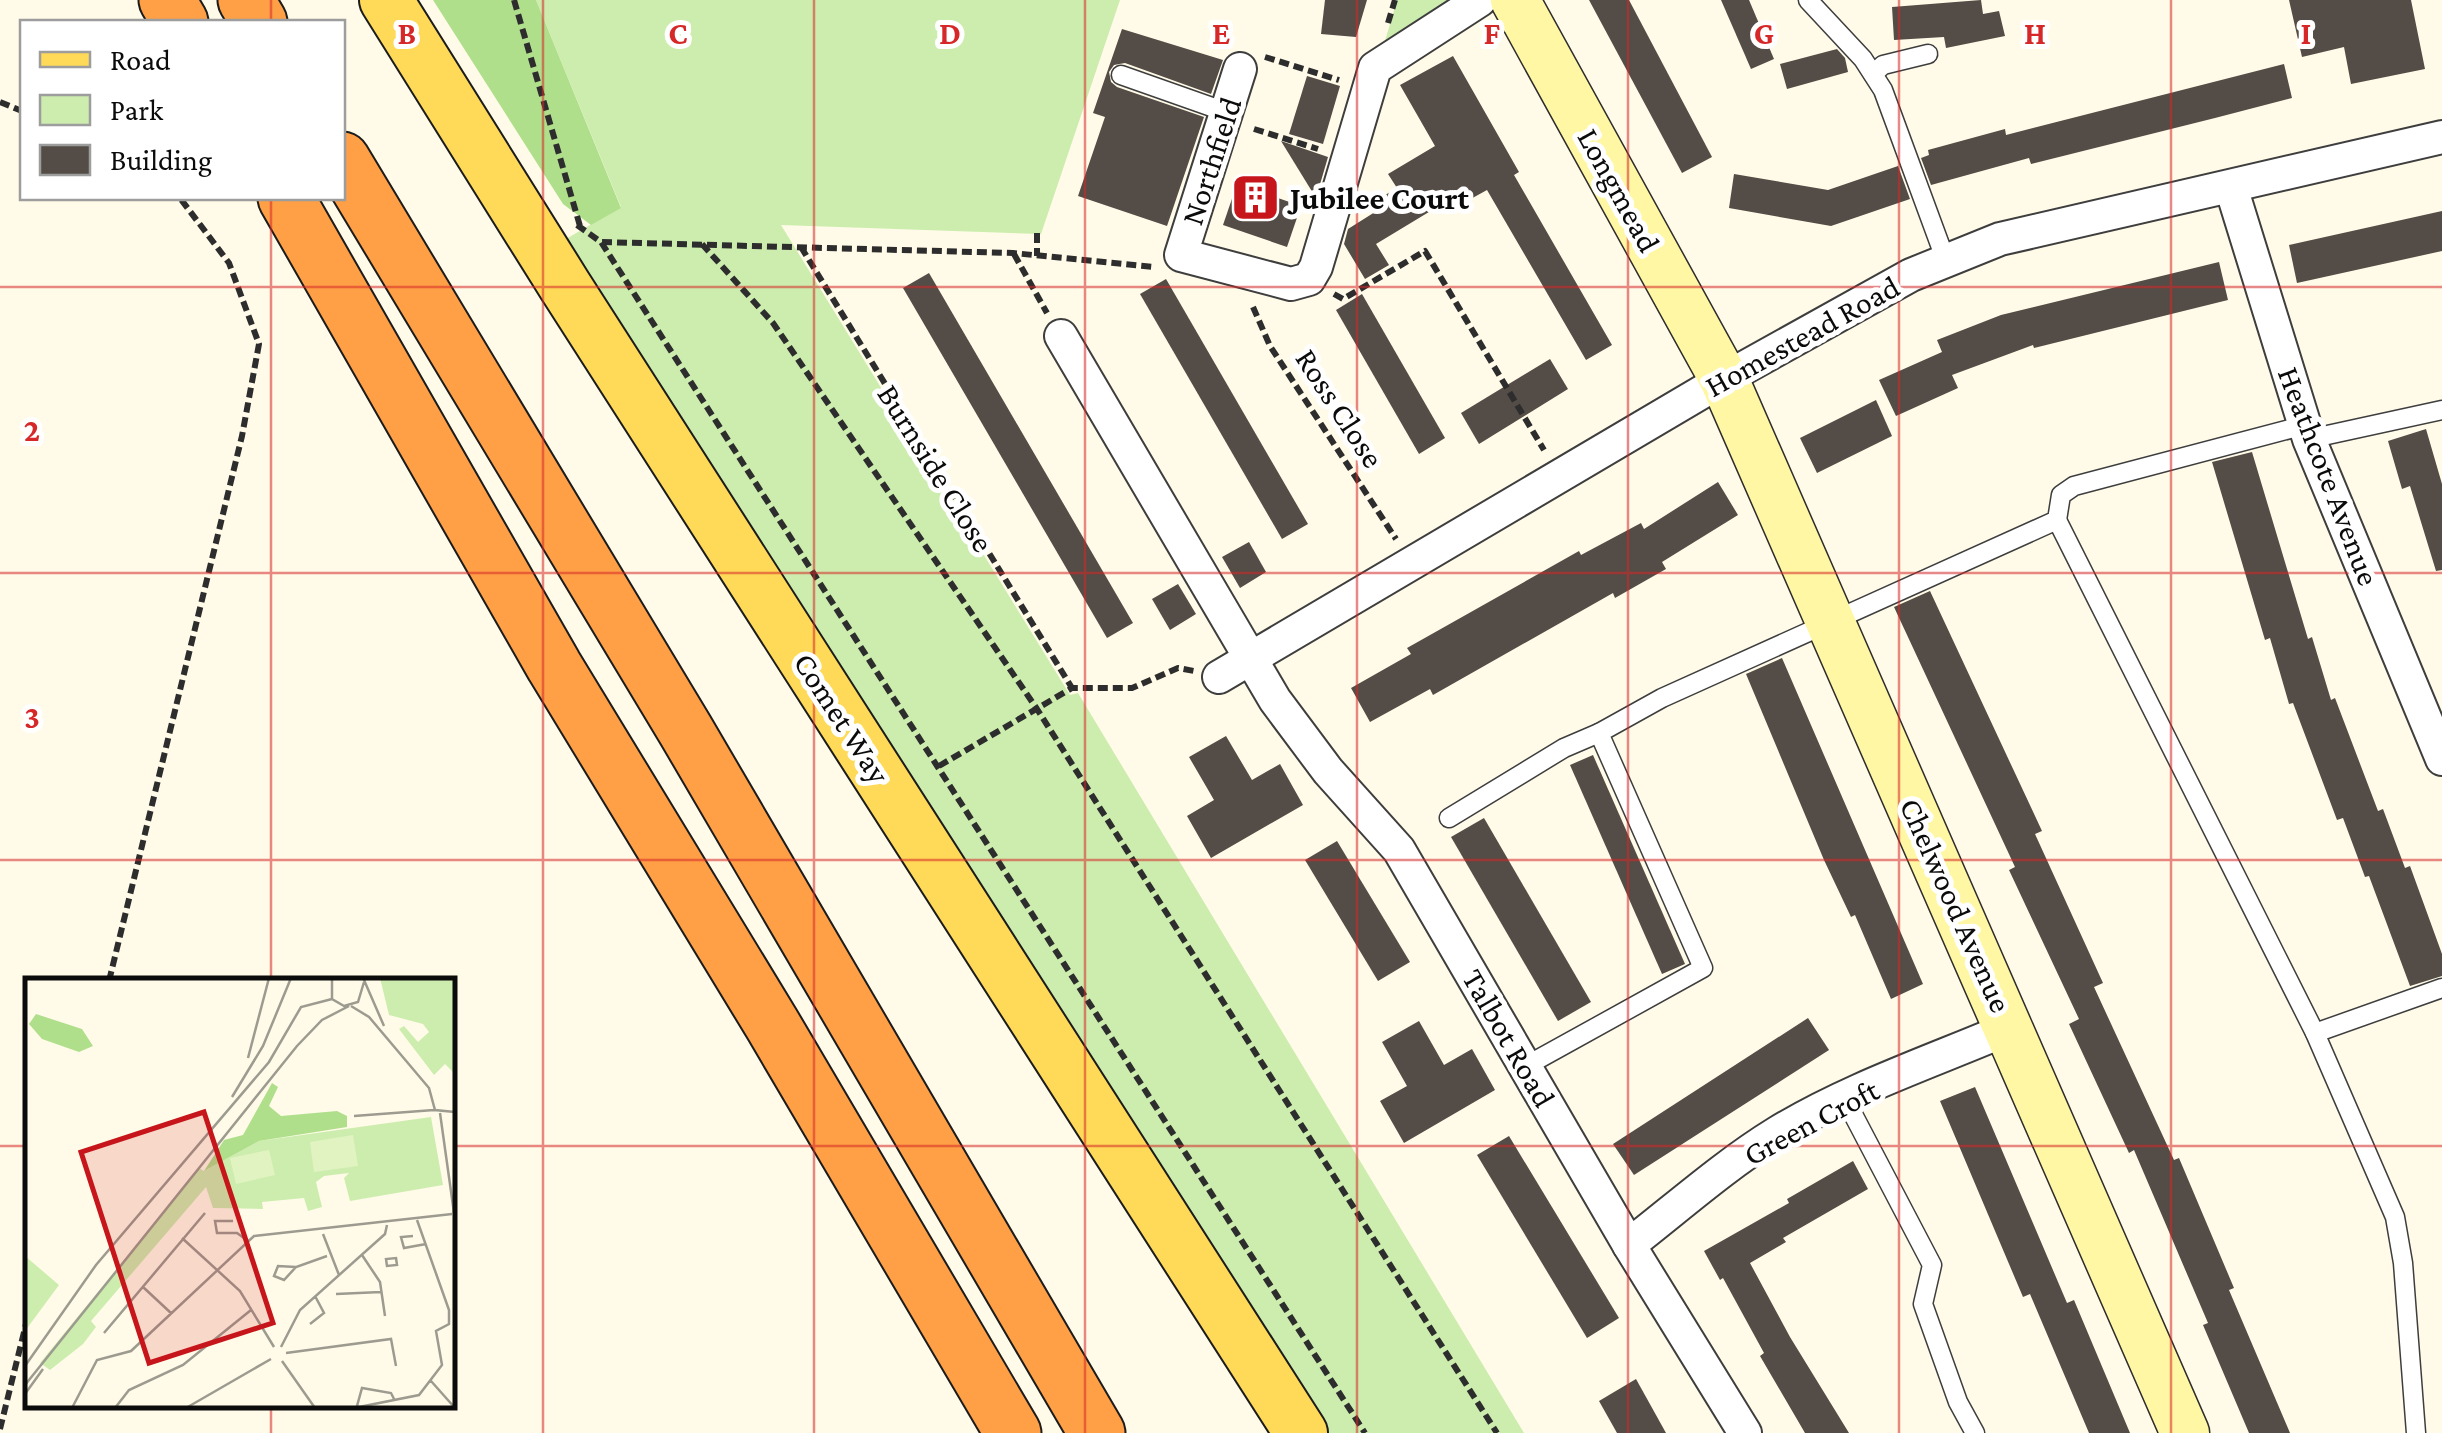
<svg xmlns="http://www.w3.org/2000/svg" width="2442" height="1433" viewBox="0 0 2442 1433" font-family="'Crimson Pro',serif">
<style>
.green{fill:#cdedae}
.forest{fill:#b0df8c}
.building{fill:#544c46}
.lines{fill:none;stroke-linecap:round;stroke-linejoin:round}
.lane-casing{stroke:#3e3e3e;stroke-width:21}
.street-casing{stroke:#3e3e3e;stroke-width:36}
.secondary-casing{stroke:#2d2d2d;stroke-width:51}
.primary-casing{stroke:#1c1c1c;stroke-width:56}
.highway-casing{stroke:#1c1c1c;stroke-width:59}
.path{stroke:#2d2d2d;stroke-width:6;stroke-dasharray:10 5;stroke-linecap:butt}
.lane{stroke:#fff;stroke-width:18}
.street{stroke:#fff;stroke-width:32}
.secondary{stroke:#fff7a3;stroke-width:48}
.primary{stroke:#ffda58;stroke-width:52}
.highway{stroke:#ff9f46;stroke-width:55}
.grid{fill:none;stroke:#d62828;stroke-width:2.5;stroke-opacity:0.55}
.labels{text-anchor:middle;stroke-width:10;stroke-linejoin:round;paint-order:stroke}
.street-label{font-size:32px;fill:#0b0b0b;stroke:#fff}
.poi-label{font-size:32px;font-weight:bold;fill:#0b0b0b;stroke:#fff;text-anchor:start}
.inset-road{fill:none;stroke:#9d9b90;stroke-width:2.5}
.view{fill:#c7161b;fill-opacity:0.15;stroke:#c7161b;stroke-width:5}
.inset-edge{fill:none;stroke:#0b0b0b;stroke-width:5}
.grid-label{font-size:32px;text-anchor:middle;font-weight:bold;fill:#d62828;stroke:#fff;stroke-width:10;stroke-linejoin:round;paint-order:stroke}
</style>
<rect width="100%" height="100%" fill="#fffbe8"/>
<g class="green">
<path d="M536,0H1120L1041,234L781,225L1070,695L1078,693L1524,1433H1323L566,239L621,207Z"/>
<path d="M1397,0H1465L1388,48L1385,41Z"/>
</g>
<path class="forest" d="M433,0H536L621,208L591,225L563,204Z"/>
<g class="building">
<path d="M1325,0H1367L1356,37L1321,34Z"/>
<path d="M1589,0H1629L1712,157L1682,173Z"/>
<path d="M1721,0H1749L1774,59L1751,69Z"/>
<path d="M1981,0L1983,14L1999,11L2005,36L1946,48L1944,37L1894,40L1892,7Z"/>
<path d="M2289,0H2411L2425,69L2351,84L2344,47L2302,57Z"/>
<path d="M1122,29L1223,60L1211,94L1125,63L1114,65L1109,72L1111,82L1117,87L1204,117L1167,226L1078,196L1105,117L1093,113Z"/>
<path d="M1837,49L1845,58L1848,72L1787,89L1780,64Z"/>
<path d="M1453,56L1519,172L1514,175L1612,345L1586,360L1487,190L1467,201L1462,192L1376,244L1389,265L1365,279L1344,244L1348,229L1375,212L1370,204L1397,188L1388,174L1435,146L1400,85Z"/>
<path d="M2284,64L2292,98L2215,118L2031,164L2029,158L1931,185L1921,158L1929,155L1928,150L2005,129L2006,135Z"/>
<path d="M1307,76L1340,86L1323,144L1289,134Z"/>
<path d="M1281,141L1328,157L1316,198Z"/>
<path d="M1898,166L1910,199L1831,226L1729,208L1734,174L1828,190Z"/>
<path d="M1237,184L1301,206L1287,247L1223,225Z"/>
<path d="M2442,211V251L2297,283L2289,245Z"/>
<path d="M2219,262L2228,300L2034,348L2033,345L1952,375L1958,388L1896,416L1879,380L1942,352L1937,340L2001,315Z"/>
<path d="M929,273L1133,623L1107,638L903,288Z"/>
<path d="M1166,279L1308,524L1282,539L1140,294Z"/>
<path d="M1362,294L1445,438L1419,454L1336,310Z"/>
<path d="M1550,359L1568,389L1479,444L1461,413Z"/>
<path d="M1876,400L1892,436L1817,473L1800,438Z"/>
<path d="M2426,429L2442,484V570L2436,571L2410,486L2402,489L2388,441Z"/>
<path d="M2252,452L2308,639L2312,637L2331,700L2335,698L2378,811L2383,809L2405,868L2410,866L2442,954V976L2410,986L2369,876L2365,877L2343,818L2337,820L2293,703L2289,704L2270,638L2265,640L2212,462Z"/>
<path d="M1718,482L1738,515L1662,562L1666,569L1615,598L1613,593L1433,695L1430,689L1370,722L1351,688L1411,654L1407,648L1579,551L1581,555L1641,523L1644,529Z"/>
<path d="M1249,542L1266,572L1240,588L1222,557Z"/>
<path d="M1178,584L1196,614L1170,630L1152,599Z"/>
<path d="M1930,591L2042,831L2035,834L2103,983L2094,987L2174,1160L2179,1158L2234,1288L2229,1290L2290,1433H2249L2203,1325L2208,1323L2134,1150L2129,1153L2069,1024L2079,1019L2009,870L2015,867L1894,607Z"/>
<path d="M1782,658L1923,984L1891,999L1855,915L1851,917L1824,860L1746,674Z"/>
<path d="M1226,736L1252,780L1280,764L1303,805L1211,858L1187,816L1214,800L1189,757Z"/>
<path d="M1593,755L1685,964L1662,974L1570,765Z"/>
<path d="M1484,818L1591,1002L1558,1021L1451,837Z"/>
<path d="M1337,841L1410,962L1378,981L1305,860Z"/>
<path d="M1808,1018L1829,1050L1634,1175L1613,1144Z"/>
<path d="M1419,1021L1444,1065L1472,1049L1495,1090L1404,1143L1380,1101L1407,1086L1382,1042Z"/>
<path d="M1975,1087L2067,1303L2074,1300L2130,1433H2089L2030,1294L2023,1297L1940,1101Z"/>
<path d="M1509,1136L1619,1318L1587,1338L1477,1155Z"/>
<path d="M1853,1161L1868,1189L1783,1238L1786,1242L1750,1263L1790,1337L1849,1433H1805L1760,1356L1764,1353L1723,1278L1720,1280L1704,1251L1789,1203L1787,1199Z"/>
<path d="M1636,1379L1666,1433H1617L1599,1401Z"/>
</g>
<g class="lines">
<defs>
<g id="lane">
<path d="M1808,0L1863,59L1883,90L1946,261"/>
<path d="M1873,74L1883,65L1928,54"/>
<path d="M1121,75L1226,112"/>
<path d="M2309,439L2442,410"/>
<path d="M2057,520L2315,1033L2395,1217L2403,1263L2416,1433"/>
<path d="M1449,818L1564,748L1599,733"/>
<path d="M2315,1033L2442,988"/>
<path d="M1526,1066L1703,968L1599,733L1662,698L2057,520L2061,495L2074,486L2305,425"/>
<path d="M1845,1099L1932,1265L1923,1304L1958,1402L1975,1433"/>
</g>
<g id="street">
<path d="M1240,69L1181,255L1291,284L1309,279L1316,267L1375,68L1480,0"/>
<path d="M2231,187L2309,439L2442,759"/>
<path d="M1061,336L1275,700L1328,771L1399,850L1629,1245L1745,1433"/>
<path d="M1219,677L1724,379L1911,275L2000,239L2442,137"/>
<path d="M1629,1245C1678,1207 1725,1165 1777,1133C1849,1089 1933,1061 2010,1028"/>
</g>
<path id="secondary" d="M1515,0L1724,379L2185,1433"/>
<path id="primary" d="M386,0L565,286L1301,1433"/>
<g id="highway">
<path d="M167,0L180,22"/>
<path d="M246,0L259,22"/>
<path d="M342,160L686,731L1097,1433"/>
<path d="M286,198L554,666L772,1024L1013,1433"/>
</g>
</defs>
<use href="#lane" class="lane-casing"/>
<use href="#street" class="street-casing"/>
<use href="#secondary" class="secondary-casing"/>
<use href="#primary" class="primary-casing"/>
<use href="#highway" class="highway-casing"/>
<g class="path">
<path d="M514,0L580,226"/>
<path d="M1388,23L1395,0"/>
<path d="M1265,57L1339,80"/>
<path d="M0,102L22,111"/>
<path d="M1254,129L1318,149"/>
<path d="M577,225L601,242L1365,1433"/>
<path d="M1037,233V256"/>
<path d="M602,242L1013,253L1154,267"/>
<path d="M702,244L773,323L1037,709L1497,1433"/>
<path d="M801,247L1072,688"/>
<path d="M1014,254L1047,313"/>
<path d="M1334,294L1343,299L1425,251L1544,450"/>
<path d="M1253,307L1270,346L1396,539"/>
<path d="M939,766L1072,688H1132L1178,668L1194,671"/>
<path d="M109,981L242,436L259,344L229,263L180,198"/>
<path d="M0,1429L28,1316"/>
</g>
<use href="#lane" class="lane"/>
<use href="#street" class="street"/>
<use href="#secondary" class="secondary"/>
<use href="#primary" class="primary"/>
<use href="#highway" class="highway"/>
</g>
<path class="grid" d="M271,0V22M543,0V1433M814,0V1433M1085,0V1433M1357,0V1433M1628,0V1433M1899,0V1433M2171,0V1433M271,198V981M0,287H2442M0,573H2442M0,860H2442M0,1146H28M452,1146H2442M271,1406V1433"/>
<defs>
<symbol id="building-square" viewBox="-11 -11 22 22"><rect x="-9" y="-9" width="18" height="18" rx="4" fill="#c7161b" stroke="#fff"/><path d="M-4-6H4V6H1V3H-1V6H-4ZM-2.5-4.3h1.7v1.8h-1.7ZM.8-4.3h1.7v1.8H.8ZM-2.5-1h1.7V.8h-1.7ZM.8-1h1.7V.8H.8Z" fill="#fff"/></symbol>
</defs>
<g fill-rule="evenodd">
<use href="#building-square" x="1228" y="170" width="55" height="55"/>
</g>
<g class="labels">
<g class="street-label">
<text transform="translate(1211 161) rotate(-72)" y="11">Northfield</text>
<text transform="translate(1619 190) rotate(61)" y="11">Longmead</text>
<text transform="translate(1802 336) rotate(-29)" y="11">Homestead Road</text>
<text transform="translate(1340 408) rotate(57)" y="11">Ross Close</text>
<text transform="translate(936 468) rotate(58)" y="11">Burnside Close</text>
<text transform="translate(2329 476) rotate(69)" y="11">Heathcote Avenue</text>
<text transform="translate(842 718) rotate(57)" y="11">Comet Way</text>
<text transform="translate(1956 905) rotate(66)" y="11">Chelwood Avenue</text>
<text transform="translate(1509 1038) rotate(60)" y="11">Talbot Road</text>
<text transform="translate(1811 1122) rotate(-28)" y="11">Green Croft</text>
</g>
<g class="poi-label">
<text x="1290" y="209">Jubilee Court</text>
</g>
</g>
<g transform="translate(25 978)">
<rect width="430" height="430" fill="#fffbe8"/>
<path d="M355,0H430V96L420,86L409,97L374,51L379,48L393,64L404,54L398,46L364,37ZM406,139L418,207L325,223L319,200L324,195L299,198L291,204L297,229L283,233L279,220L237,224L238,231L188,230L181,209L66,343L71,349L58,366L25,392L15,385L174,190L179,193L234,163ZM0,278L34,307L0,353Z" fill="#cdedae"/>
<path d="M11,36L57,51L68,68L54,74L17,61L4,46ZM247,105L253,109L244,128L256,138L312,133L322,138V149L234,163L179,193L199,162L218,157Z" fill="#b0df8c"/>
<path d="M328,157L333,188L289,194L285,164ZM244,172L250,197L211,206L205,180Z" fill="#e1f3c1"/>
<path class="inset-road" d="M307,0V21L319,28L333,24L339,4M339,2L359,48M326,28L344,39L404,110L410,132L430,134M223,80L244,0M207,119L238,68L266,0M415,135L430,242M329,138L409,132M208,243H190L192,255H212L223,263M298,256L314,297M388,258L376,259L379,270L401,266M157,260L215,313L249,369M337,277L355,304L360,338M371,280L372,287L362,288L361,281ZM271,289L253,288L249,298L259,302L271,289L302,278M118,309L147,336M311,316L356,314M285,346L299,335L290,318M79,355L180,235M256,369L275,332L360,256L362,247M261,375L366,361L371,388M257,383L290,430M0,388L71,287L244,84L276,29L307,21M406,403L430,430M0,407L272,68L297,42L324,28M0,416L18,391M332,428L337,410L366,415L369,421M47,430L72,382L106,373L229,258L427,236M90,430L104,412L158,387L226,332M161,430L246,381M329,430L394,417L417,387L411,353L424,346V332L392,242"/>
<path class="view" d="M179,134L248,345L124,385L56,174Z"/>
<rect width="430" height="430" class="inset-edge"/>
</g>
<g class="grid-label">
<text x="407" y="44">B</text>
<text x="678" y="44">C</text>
<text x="950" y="44">D</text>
<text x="1221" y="44">E</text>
<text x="1492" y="44">F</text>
<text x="1764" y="44">G</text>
<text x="2035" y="44">H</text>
<text x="2306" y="44">I</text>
<text x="32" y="441">2</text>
<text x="32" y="728">3</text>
</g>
<rect x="20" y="20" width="325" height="180" fill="#ffffff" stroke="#9d9d9d" stroke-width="2.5"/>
<rect x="40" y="52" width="50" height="15" fill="#ffda58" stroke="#9d9d9d" stroke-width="2.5"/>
<text x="110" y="70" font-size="30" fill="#0b0b0b">Road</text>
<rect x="40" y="95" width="50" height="30" fill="#cdedae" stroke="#9d9d9d" stroke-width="2.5"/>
<text x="110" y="120" font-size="30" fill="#0b0b0b">Park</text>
<rect x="40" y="145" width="50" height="30" fill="#544c46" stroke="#9d9d9d" stroke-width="2.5"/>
<text x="110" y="170" font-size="30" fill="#0b0b0b">Building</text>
</svg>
